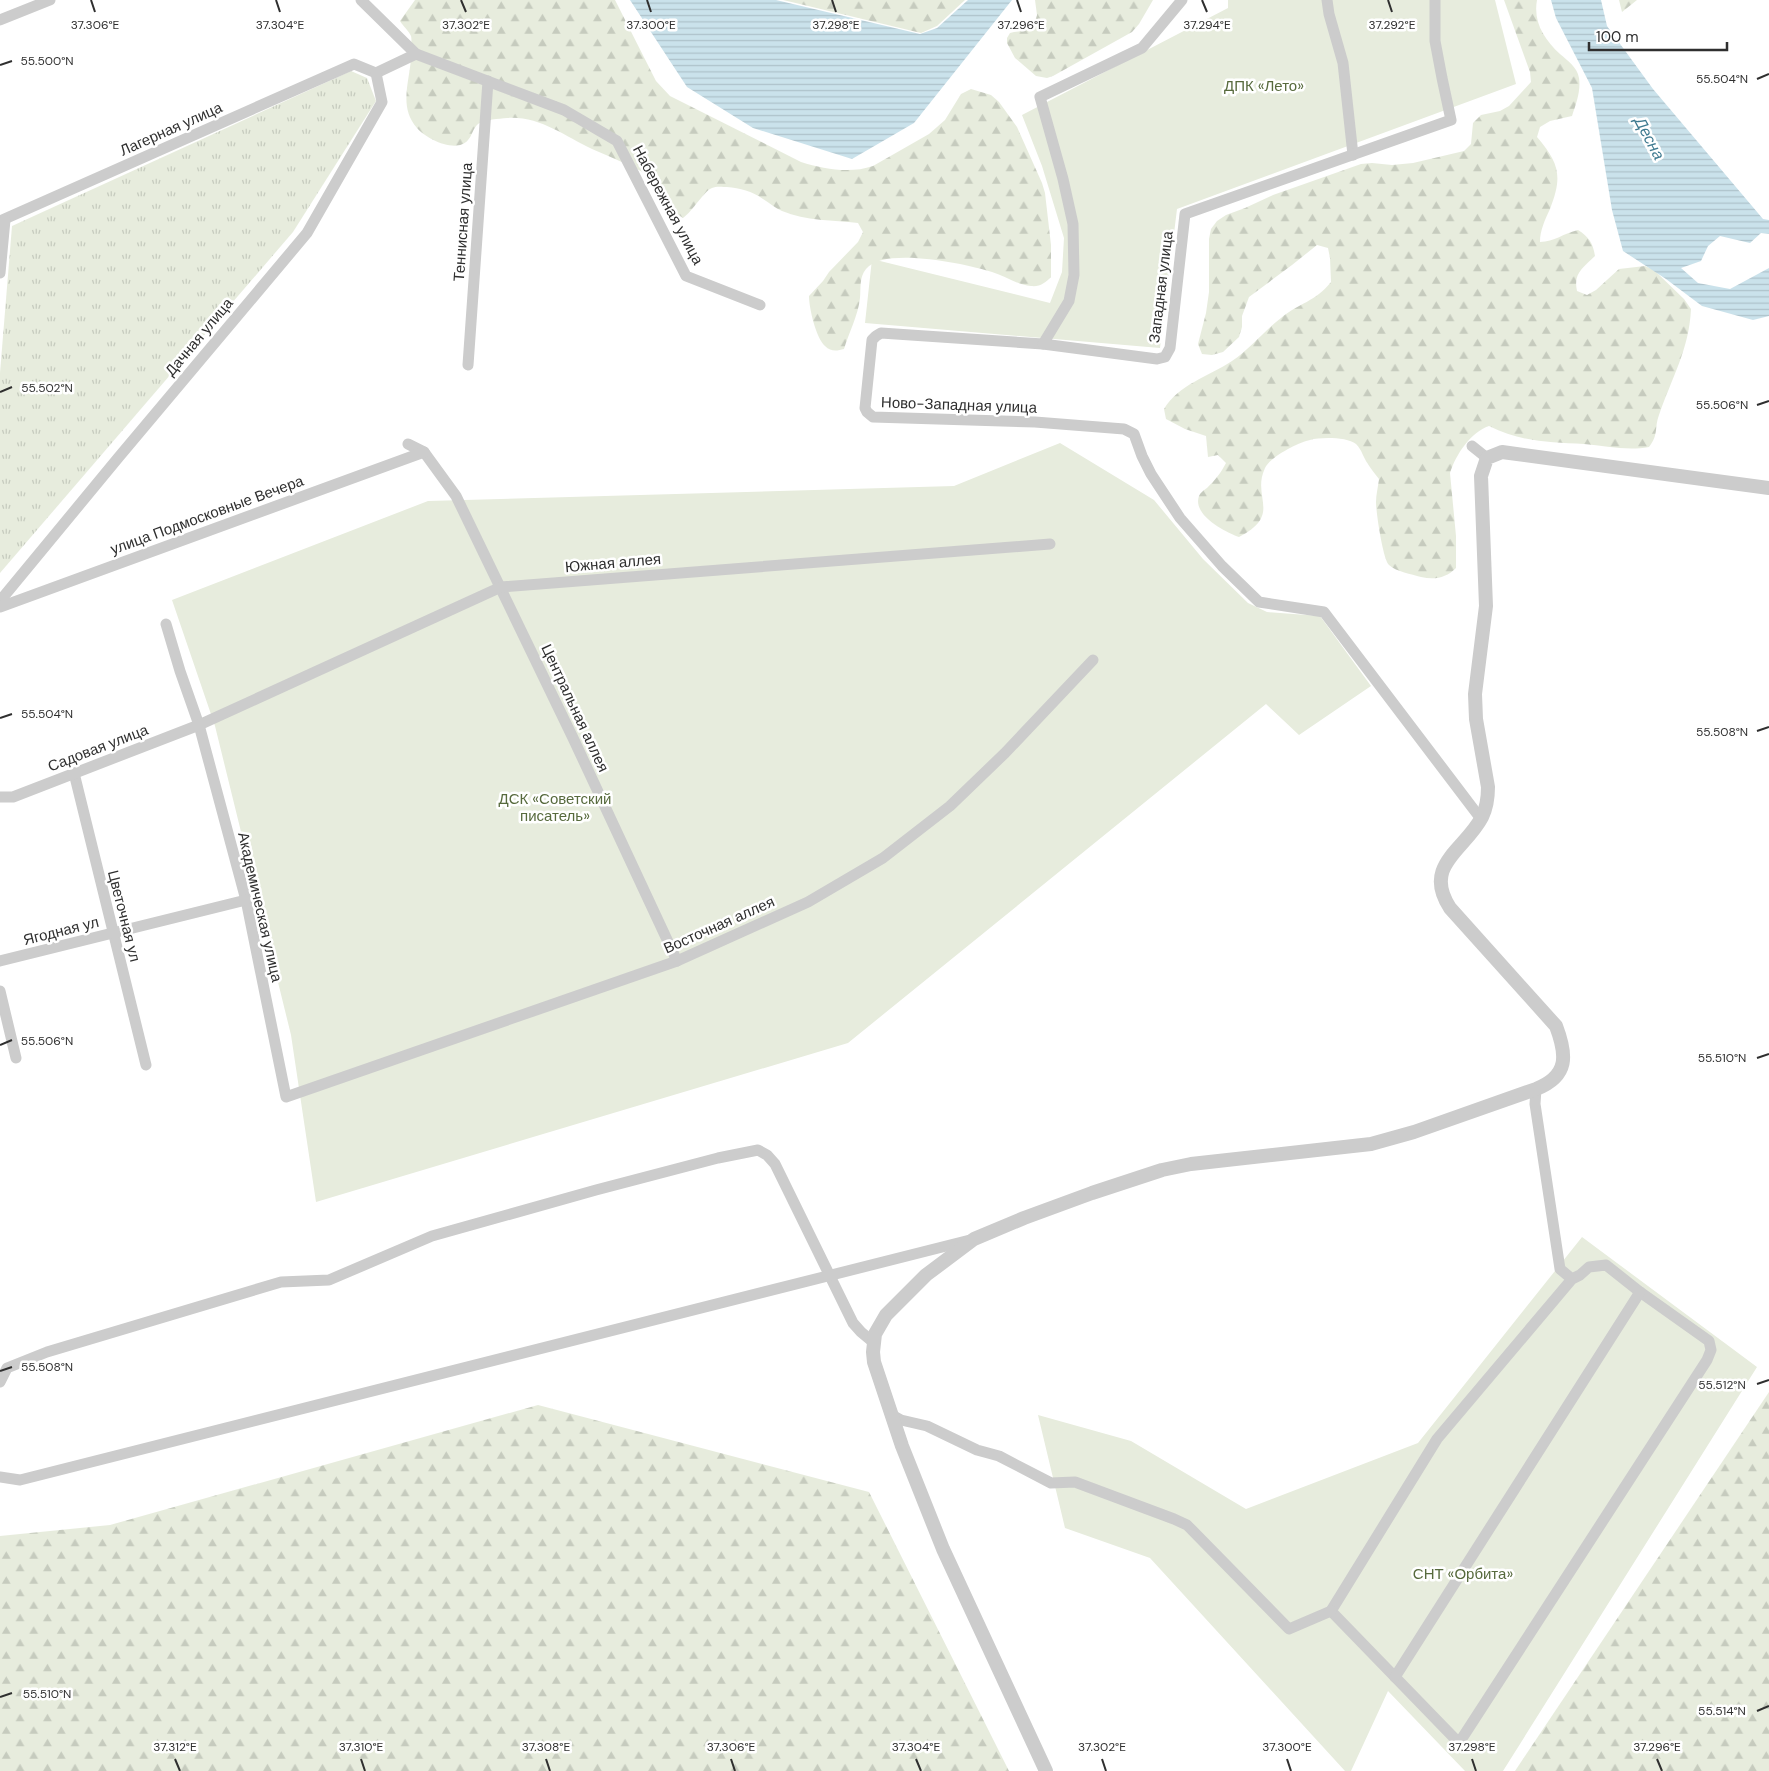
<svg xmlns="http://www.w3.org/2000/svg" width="1769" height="1771" viewBox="0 0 1769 1771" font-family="'DM Sans',sans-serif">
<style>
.green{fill:#e7ecdd}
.forest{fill:url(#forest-firs)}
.park{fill:url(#park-tufts)}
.water{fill:url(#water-rules)}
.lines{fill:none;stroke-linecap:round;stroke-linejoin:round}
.minor{stroke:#ccc;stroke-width:11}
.tertiary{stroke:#ccc;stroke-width:14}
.ticks{fill:none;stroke:#2f2f2f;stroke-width:2}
.labels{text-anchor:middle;stroke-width:5;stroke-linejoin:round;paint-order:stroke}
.park-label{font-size:15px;fill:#576a3d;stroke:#fff}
.street-label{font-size:15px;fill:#2f2f2f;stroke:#fff}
.water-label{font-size:16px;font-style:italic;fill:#3e7a90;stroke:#fff}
.ticks-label{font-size:12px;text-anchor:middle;fill:#2f2f2f;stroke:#fff;stroke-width:5;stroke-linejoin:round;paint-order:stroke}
</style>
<defs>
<pattern id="forest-firs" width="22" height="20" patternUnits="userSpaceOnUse" patternTransform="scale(1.25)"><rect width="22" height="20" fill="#e7ecdd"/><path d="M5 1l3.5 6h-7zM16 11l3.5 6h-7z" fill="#c6cbbe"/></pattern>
<pattern id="park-tufts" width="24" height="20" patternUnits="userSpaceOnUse" patternTransform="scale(1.25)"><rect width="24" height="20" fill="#e7ecdd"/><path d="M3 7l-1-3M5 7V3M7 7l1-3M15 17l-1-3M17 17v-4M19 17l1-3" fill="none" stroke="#c6cbbe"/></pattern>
<pattern id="water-rules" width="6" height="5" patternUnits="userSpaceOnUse" patternTransform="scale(1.25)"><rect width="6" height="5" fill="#cae2eb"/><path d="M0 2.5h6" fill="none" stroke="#aec2ca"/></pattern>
</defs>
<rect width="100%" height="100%" fill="#fff"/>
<g class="green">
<path d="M1228,0H1495L1516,84L1177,209L1160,348L865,323L872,259L1050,303L1062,272L1064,238L1042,166L1022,115L1228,8Z"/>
<path d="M1060,443L1154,500L1203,559L1248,603L1267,612L1320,616L1371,686L1299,735L1266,704L848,1043L316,1202L291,1035L215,726L172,600L428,501L954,486Z"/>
<path d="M1582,1237L1757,1367L1503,1771H1465L1388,1691L1351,1771H1345L1150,1558L1065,1528L1038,1415L1131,1441L1246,1509L1418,1443Z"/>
</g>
<g class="forest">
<path d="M415,0H615L656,81L670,96L801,162C824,169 850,174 873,166L929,134L945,120L961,94L971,89L991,95L999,102L1017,127L1042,183L1045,193L1051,245V277C1045,283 1040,287 1031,286C1017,285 1006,276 992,272C967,264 884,246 866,269C859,277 861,289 860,298C858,316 849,332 844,349C837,351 831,352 825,346C816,338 809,308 809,296L823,281L829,272L858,242L863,232L858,223C833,220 806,221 782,211C775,208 770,203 763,199C752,191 740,188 727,187C723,187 716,186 712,188C704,191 693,211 683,218C665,208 672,192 654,178C634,167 613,158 592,149C564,136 540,116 507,118C499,119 485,119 478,124C473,128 472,136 468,140C457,154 426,139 417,128C396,104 413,76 411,48C411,45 412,40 411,36C409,31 403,26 400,21Z"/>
<path d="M783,0H965L937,26L921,33Z"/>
<path d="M1035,0H1153L1139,24L1132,32L1053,76L1047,78L1036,76L1015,58L1007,43V38L1010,33L1030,28L1034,25L1037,15Z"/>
<path d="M1504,0H1537C1533,22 1544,39 1560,54C1568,61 1577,67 1579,78C1581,91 1576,104 1572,116L1550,121L1540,127L1537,137C1559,163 1563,176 1550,209C1545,220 1540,230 1540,242C1554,242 1564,233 1578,230C1589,237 1593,243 1595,256C1583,268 1573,273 1577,291L1587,295L1596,290L1619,269L1645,266L1654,270L1684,299L1691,309C1689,350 1672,377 1659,415C1654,429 1659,434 1649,447C1627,451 1606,446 1584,444C1550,442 1520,442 1489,426C1471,432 1456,454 1450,473L1456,536V568C1446,578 1435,580 1421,577C1411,574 1397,572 1389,565C1383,560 1376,512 1376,502C1376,495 1378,487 1379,479C1375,474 1371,469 1368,464C1363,457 1362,450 1356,444C1347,437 1321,437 1310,440C1299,442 1270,457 1265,468C1251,498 1283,514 1239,537C1225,532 1192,515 1199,496C1200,493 1204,490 1207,488C1215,480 1221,473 1226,463L1218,455L1208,457L1206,436L1185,429L1166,419L1164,409C1178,385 1209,376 1232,361C1250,349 1264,331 1281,318C1299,303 1315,302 1331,282L1330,258L1328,248L1317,245L1292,265L1249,297L1242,316V327L1239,337L1223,352L1212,355L1202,354L1198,344L1206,313L1209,292V239L1211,229L1217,221L1226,215L1245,208L1273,195L1361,164L1372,163L1392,165L1413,163L1464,151L1471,144L1473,123L1481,115L1500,111L1509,106L1531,82L1530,72Z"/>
<path d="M1619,0H1637L1622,12Z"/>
<path d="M1769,1392V1771H1515Z"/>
<path d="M538,1405L869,1492L1009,1771H0V1536L110,1525Z"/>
</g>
<path class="park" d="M351,71L367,78L376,101L293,232L0,573V373L12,226Z"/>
<g class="water">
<path d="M630,0H776L920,34L937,28L968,0H1012L914,123L852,159L753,128L687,87Z"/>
<path d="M1551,0H1601L1607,26L1653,89L1763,219L1769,220V234L1761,233L1750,243L1720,236L1708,246L1701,261L1681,268L1698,283L1730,289L1769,268V316L1753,320L1702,306L1666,279L1623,251L1612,210L1592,88L1556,18Z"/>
</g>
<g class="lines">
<g class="minor">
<path d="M361,0L416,54L564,110L617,141L686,276L760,305"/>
<path d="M1327,0L1329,14L1343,63L1353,155"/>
<path d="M1435,0V41L1442,78L1451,120L1185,214L1170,348L1165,357L1157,359L1043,344L881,333L876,336L872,340L865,408L867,412L873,417L1035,422L1124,429L1134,434L1142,456L1151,474L1180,518L1222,566L1259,602L1324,612L1481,819"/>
<path d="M0,20L50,0"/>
<path d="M0,221L354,64L376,73L416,54"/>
<path d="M0,273L5,220"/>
<path d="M1043,344L1069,301L1074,275L1073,224L1063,179L1040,97L1142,48L1182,0"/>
<path d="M468,365L488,81"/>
<path d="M408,444L424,452L456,496L573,738L677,961"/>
<path d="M1472,446L1487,458"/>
<path d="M0,601L118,458L307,233L382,102L376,73"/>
<path d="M0,607L424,452"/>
<path d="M166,624L180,671L199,725L246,900L286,1097L677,961L808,902L883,858L950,806L1005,753L1093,660"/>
<path d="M74,773L146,1065"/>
<path d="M0,797H13L199,725L501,587L1050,544"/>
<path d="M0,961L246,900"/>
<path d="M0,991L16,1058"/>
<path d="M1536,1089L1535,1104L1560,1269L1572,1279L1580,1275L1589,1267L1606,1265L1640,1292L1709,1341L1711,1350L1707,1360L1459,1743L1331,1611L1437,1439L1572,1279"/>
<path d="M0,1382L7,1368L47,1352L281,1282L329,1280L432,1236L596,1190L718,1158L758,1150L767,1155L775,1164L853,1323L861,1332L873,1342"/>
<path d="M892,1415L901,1420L927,1426L977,1450L999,1456L1051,1483L1075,1482L1174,1519L1187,1525L1289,1629L1331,1611"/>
<path d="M0,1477L20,1480L970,1240"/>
<path d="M1395,1677L1640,1292"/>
</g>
<path class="tertiary" d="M1046,1771L943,1549L902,1446L874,1362L873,1352L875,1334L886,1315L926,1275L974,1239L1024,1218L1092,1193L1162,1170L1191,1164L1371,1144L1414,1132L1536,1089C1569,1076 1567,1055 1556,1026L1450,908C1422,865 1465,850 1482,817C1487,807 1488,798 1488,787L1476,719L1475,694L1486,606L1481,476L1487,458L1502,452L1769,488"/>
</g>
<path class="ticks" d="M91,0L95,12M276,0L280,12M461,0L466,12M647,0L651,12M832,0L836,12M1017,0L1021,12M1202,0L1207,12M1388,0L1392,12M0,65L12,61M1757,79L1769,74M0,392L12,387M1757,405L1769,401M0,718L12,714M1757,731L1769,727M0,1045L12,1040M1757,1058L1769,1054M0,1371L12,1367M1757,1384L1769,1380M0,1697L12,1693M1757,1711L1769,1706M175,1759L180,1771M361,1759L365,1771M546,1759L550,1771M731,1759L735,1771M916,1759L921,1771M1102,1759L1106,1771M1287,1759L1291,1771M1472,1759L1476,1771M1657,1759L1662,1771"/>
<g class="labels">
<g class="park-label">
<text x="1264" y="91">ДПК «Лето»</text>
<text x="555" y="804">ДСК «Советский<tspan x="555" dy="17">писатель»</tspan></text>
<text x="1463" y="1579">СНТ «Орбита»</text>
</g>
<g class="street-label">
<text transform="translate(171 129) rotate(-24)" y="5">Лагерная улица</text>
<text transform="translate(668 205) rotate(62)" y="5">Набережная улица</text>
<text transform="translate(463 222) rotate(-86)" y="5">Теннисная улица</text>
<text transform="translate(1161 287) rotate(-83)" y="5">Западная улица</text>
<text transform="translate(199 337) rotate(-50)" y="5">Дачная улица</text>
<text transform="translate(959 405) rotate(2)" y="5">Ново-Западная улица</text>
<text transform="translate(207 515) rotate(-20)" y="5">улица Подмосковные Вечера</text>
<text transform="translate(613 563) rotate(-5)" y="5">Южная аллея</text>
<text transform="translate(575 708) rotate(65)" y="5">Центральная аллея</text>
<text transform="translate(98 748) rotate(-21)" y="5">Садовая улица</text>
<text transform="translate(260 907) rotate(77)" y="5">Академическая улица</text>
<text transform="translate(124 916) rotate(76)" y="5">Цветочная ул</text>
<text transform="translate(719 925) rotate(-24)" y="5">Восточная аллея</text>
<text transform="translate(61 931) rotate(-14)" y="5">Ягодная ул</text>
</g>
<g class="water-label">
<text transform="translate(1650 138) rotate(62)" y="6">Десна</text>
</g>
</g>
<g class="ticks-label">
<text x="95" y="29">37.306°E</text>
<text x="280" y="29">37.304°E</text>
<text x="466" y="29">37.302°E</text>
<text x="651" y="29">37.300°E</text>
<text x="836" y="29">37.298°E</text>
<text x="1021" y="29">37.296°E</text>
<text x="1207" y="29">37.294°E</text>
<text x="1392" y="29">37.292°E</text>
<text x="47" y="65">55.500°N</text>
<text x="1722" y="83">55.504°N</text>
<text x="47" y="392">55.502°N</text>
<text x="1722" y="409">55.506°N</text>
<text x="47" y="718">55.504°N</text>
<text x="1722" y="736">55.508°N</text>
<text x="47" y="1045">55.506°N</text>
<text x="1722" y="1062">55.510°N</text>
<text x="47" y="1371">55.508°N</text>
<text x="1722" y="1389">55.512°N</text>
<text x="47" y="1698">55.510°N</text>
<text x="1722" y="1715">55.514°N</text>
<text x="175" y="1751">37.312°E</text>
<text x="361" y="1751">37.310°E</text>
<text x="546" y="1751">37.308°E</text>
<text x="731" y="1751">37.306°E</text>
<text x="916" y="1751">37.304°E</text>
<text x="1102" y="1751">37.302°E</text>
<text x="1287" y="1751">37.300°E</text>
<text x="1472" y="1751">37.298°E</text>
<text x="1657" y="1751">37.296°E</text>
</g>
<path d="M1589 42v8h138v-8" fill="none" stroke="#2f2f2f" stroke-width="2.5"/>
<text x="1596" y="42" font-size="15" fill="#2f2f2f" stroke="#ffffff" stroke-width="4" paint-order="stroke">100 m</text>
</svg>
